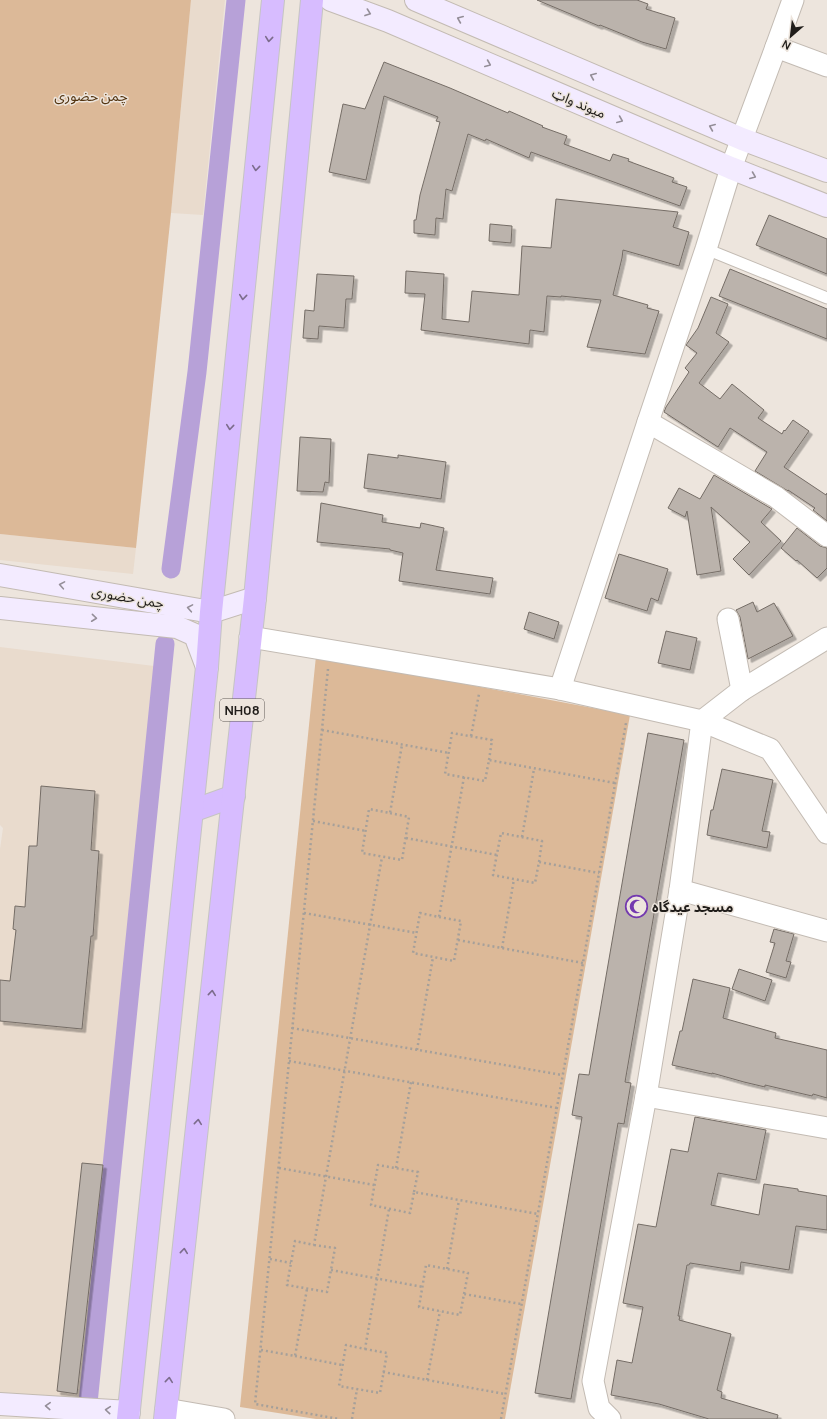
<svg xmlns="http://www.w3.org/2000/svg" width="827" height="1419" viewBox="0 0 827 1419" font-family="Manrope,'Noto Sans Arabic',sans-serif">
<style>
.built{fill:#e9dbcd}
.green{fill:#dcb998}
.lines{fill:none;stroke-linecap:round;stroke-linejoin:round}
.canal{stroke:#b7a1d8;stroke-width:19}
.building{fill:#bbb3ac;stroke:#756d66;filter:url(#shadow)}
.lane-casing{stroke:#c3bbb3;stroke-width:13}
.street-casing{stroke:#c3bbb3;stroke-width:23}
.secondary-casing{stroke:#c3bbb3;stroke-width:24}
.highway-casing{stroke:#c5c4c3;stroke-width:24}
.path{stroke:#a6a09a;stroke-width:2.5;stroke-dasharray:2 3;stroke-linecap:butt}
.lane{stroke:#fff;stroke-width:11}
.street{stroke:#fff;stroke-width:21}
.secondary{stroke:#f3ebff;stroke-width:22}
.highway{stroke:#d7bcff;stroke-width:22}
.oneway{stroke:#948e98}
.oneway2{stroke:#7c6c8c}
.labels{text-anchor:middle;stroke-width:3;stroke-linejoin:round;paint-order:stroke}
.shield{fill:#ede5dd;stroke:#5e5954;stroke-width:1}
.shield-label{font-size:13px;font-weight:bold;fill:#201d1a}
.park-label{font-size:14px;fill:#52330f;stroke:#ede5dd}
.street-label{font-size:14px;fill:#201d1a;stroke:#ede5dd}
.poi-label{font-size:14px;font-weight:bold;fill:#201d1a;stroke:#ede5dd;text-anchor:start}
</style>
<defs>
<filter id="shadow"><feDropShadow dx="3.5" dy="3.5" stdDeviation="0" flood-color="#0004"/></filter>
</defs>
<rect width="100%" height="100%" fill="#ede5dd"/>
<g class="built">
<path d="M191,0H225L203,215L171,213Z"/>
<path d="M0,534L136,548L133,574L0,560Z"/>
<path d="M0,647L154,666L80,1399L0,1393V849L3,828L0,825Z"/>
</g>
<g class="green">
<path d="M0,0H191L171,213L136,548L0,534Z"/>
<path d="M316,656L630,715L505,1419H316L240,1407Z"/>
</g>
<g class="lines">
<g class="canal">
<path d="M171,569L197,372L236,0"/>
<path d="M88,1403L165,644"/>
</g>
</g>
<g class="building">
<path d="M537,0H637L648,4L646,9L675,18L666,49L642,42L600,25L599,26Z"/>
<path d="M384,62L450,88L508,113L509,111L543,126L542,127L567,136L564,144L610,161L613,154L629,159L628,161L674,178L672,182L687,187L680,206L531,152L529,158L486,139L485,141L468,134L452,191L446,189L443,219L436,218L435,235L414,233V220H416L420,195L440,122L436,121L438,117L384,96L366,180L329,172L343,104L365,109Z"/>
<path d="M556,199L678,212L673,227L689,232L679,266L623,250L622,258L613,295L648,305L647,308L659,311L645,354L587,347L601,300L561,296V297L547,296L544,332L530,330L529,344L421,330L425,294L405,293L406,271L444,274L442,319L469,322L472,291L519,295L522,246L551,248Z"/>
<path d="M769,215L827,239V274L756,245Z"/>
<path d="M490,224L512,226L511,243L489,241Z"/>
<path d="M730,269L827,309V339L719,296Z"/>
<path d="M317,274L354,276L352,299H346L344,328L319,326L318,339L303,338L305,310L314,311Z"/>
<path d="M711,297L728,304L716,333L729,342L699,383L720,399L732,384L764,410L758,418L782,434L784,430L785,431L793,420L809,431L784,467L826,495L827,493V521L813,510L815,508L788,490V491L755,471L767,452L730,428L718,447L664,412L666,407L689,372L685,368L697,353L686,345L698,328Z"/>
<path d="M300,437L331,439L329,483L325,482L323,492L297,491Z"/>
<path d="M368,454L398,458V455L446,462L441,499L364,488Z"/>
<path d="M714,475L772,509L761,522L781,541L749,575L733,559L750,542L711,507L721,571L697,575L687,511L685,517L668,508L679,488L700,499Z"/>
<path d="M321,503L383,515L382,522L420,528L421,523L444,528L436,570L493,578L490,594L399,581L403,553L390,550V549L317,542Z"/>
<path d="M797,528L820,546L827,548V568L817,578L797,560L796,561L781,548Z"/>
<path d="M619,554L668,569L658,601L651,598L647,611L605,598Z"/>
<path d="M753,602L757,612L774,603L793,636L748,659L740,617L736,610Z"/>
<path d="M529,612L559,622L554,639L524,629Z"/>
<path d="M666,631L697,638L690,670L658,663Z"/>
<path d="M648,733L684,740L625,1082L631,1083L624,1124L618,1123L571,1399L535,1393L582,1117L572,1115L579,1074L589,1075Z"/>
<path d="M722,769L773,780L762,831L770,832L767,848L707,835L711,810H713Z"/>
<path d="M41,786L95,791L91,850L99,851L93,936H91L82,1029L0,1021V980L10,981L16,930L13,929L15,906L25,907L29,846H37Z"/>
<path d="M774,929L794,934L786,961L791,962L786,978L766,972L775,943L770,942Z"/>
<path d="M739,969L772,980L765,1001L732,989Z"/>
<path d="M693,979L730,988L723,1018L776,1033L775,1038L827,1050V1098L813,1094L812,1096L765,1085V1087L744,1082L712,1073V1074L672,1065L680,1031H682Z"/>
<path d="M695,1117L766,1130L756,1180L718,1173L711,1205L759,1215L764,1184L798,1189V1191L827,1196V1230L796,1226L789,1270L741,1262L740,1271L690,1263L689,1265H687L678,1316H680L679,1320L731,1334L717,1390L722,1392L721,1398L778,1415L777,1419H709L659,1404L611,1395L617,1360L632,1363L643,1307L623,1303L638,1224L656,1227L671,1149L688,1152Z"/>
<path d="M82,1163L103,1165L77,1394L57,1391Z"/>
</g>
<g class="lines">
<defs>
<path id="lane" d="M706,249L827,298"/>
<g id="street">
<path d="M776,47L827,66"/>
<path d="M648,422L776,497L827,536"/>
<path d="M728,619L742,690"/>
<path d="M250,637L560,689L702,721L770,749L827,833"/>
<path d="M560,689L648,422L706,249L731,168L776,47L793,0"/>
<path d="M680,890L827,931"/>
<path d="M646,1096L827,1128"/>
<path d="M166,1409L224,1419"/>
<path d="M610,1419L599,1408L593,1381L646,1096L680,890L702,721L742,690L827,638"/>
</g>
<g id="secondary">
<path d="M331,0L388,21L731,168L827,206"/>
<path d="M416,0L742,139L827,171"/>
<path d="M0,575L211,612L255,598"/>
<path d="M0,608L177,627L195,635L207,667"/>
<path d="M0,1404L129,1412"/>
</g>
<g id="highway">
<path d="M192,811L234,796"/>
<path d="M128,1419L207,667L211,612L273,0"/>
<path d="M165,1419L255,598L312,0"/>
</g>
</defs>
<use href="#lane" class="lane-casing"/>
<use href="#street" class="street-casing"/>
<use href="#secondary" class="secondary-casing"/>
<use href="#highway" class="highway-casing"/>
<g class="path">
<path d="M328,669L255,1404L339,1419"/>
<path d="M322,730L449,753"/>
<path d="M471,736L479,694"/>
<path d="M489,760L492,740L452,733L445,774L485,781L489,760L615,783"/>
<path d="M390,813L409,817L402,860L362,853L369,809L390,813L402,745"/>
<path d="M313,821L366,831"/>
<path d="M522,837L534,769"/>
<path d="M406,838L497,855"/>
<path d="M539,862L542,841L501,833L493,875L535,883L539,862L599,873"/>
<path d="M304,913L417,933"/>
<path d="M439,917L461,921L454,961L413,953L420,913L439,917L464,777"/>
<path d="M458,940L583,963"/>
<path d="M502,948L514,879"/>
<path d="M292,1028L562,1075"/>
<path d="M417,1050L433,957"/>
<path d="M289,1061L557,1108"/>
<path d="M279,1168L374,1185"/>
<path d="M396,1168L411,1082"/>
<path d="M414,1192L418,1172L378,1165L371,1205L410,1213L414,1192L538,1214"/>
<path d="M314,1245L335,1248L327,1292L287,1285L295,1241L314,1245L382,857"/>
<path d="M270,1259L291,1263"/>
<path d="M447,1269L459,1200"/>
<path d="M331,1270L423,1287"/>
<path d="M464,1294L468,1273L426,1265L419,1307L460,1315L464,1294L521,1304"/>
<path d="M365,1349L387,1353L380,1393L339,1386L346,1345L365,1349L389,1209"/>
<path d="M261,1350L295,1356L307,1289"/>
<path d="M295,1356L342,1365"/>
<path d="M383,1372L505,1394"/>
<path d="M427,1380L440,1311"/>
<path d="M352,1419L357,1389"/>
<path d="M501,1419L626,723"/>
</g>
<use href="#lane" class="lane"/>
<use href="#street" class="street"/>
<use href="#secondary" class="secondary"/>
<use href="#highway" class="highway"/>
</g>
<defs><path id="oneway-chevron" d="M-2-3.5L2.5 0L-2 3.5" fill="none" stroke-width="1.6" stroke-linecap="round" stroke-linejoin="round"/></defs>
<g class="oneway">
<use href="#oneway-chevron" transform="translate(368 13) rotate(20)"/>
<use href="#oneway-chevron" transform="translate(460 19) rotate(-157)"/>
<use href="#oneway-chevron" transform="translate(488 64) rotate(23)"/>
<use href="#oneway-chevron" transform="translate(593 76) rotate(-157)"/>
<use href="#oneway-chevron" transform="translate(620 120) rotate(23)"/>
<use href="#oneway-chevron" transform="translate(712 127) rotate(-157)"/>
<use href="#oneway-chevron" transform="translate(753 176) rotate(22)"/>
<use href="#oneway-chevron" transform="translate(62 585) rotate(-170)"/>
<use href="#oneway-chevron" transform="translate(190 608) rotate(-170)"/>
<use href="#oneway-chevron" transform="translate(94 618) rotate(6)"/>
<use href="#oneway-chevron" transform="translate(48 1406) rotate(-177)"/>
<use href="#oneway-chevron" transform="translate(108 1410) rotate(-175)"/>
</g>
<g class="oneway2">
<use href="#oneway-chevron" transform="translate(269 39) rotate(96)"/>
<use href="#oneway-chevron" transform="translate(256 168) rotate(96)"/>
<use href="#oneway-chevron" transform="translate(243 297) rotate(96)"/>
<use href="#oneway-chevron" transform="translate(230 427) rotate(96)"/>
<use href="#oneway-chevron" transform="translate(212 993) rotate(-84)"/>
<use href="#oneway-chevron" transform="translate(198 1122) rotate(-84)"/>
<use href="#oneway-chevron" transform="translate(184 1251) rotate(-84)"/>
<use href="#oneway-chevron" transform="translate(169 1380) rotate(-84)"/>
</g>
<defs>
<symbol id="mosque-ring" viewBox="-11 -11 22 22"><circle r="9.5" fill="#ede5dd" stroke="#7339af" stroke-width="1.5"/><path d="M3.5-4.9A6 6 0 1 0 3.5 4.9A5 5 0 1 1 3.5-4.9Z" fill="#7339af"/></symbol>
</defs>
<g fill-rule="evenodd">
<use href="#mosque-ring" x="624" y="894" width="25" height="25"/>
</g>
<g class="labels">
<rect class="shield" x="220" y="699" width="44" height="22" rx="3"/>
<g class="shield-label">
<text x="242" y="715">NH08</text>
</g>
<g class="park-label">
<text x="91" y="101">چمن حضوری</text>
</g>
<g class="street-label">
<text transform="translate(579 103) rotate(23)" y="5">میوند واټ</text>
<text transform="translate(128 597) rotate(10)" y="5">چمن حضوری</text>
</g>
<g class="poi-label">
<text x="652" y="912">مسجد عیدگاه</text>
</g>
</g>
<g transform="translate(791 36) rotate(208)" stroke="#ede5dd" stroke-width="3" paint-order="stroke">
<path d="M0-3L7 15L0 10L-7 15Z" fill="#201d1a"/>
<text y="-6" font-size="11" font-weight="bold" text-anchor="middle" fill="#201d1a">N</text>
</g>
</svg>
